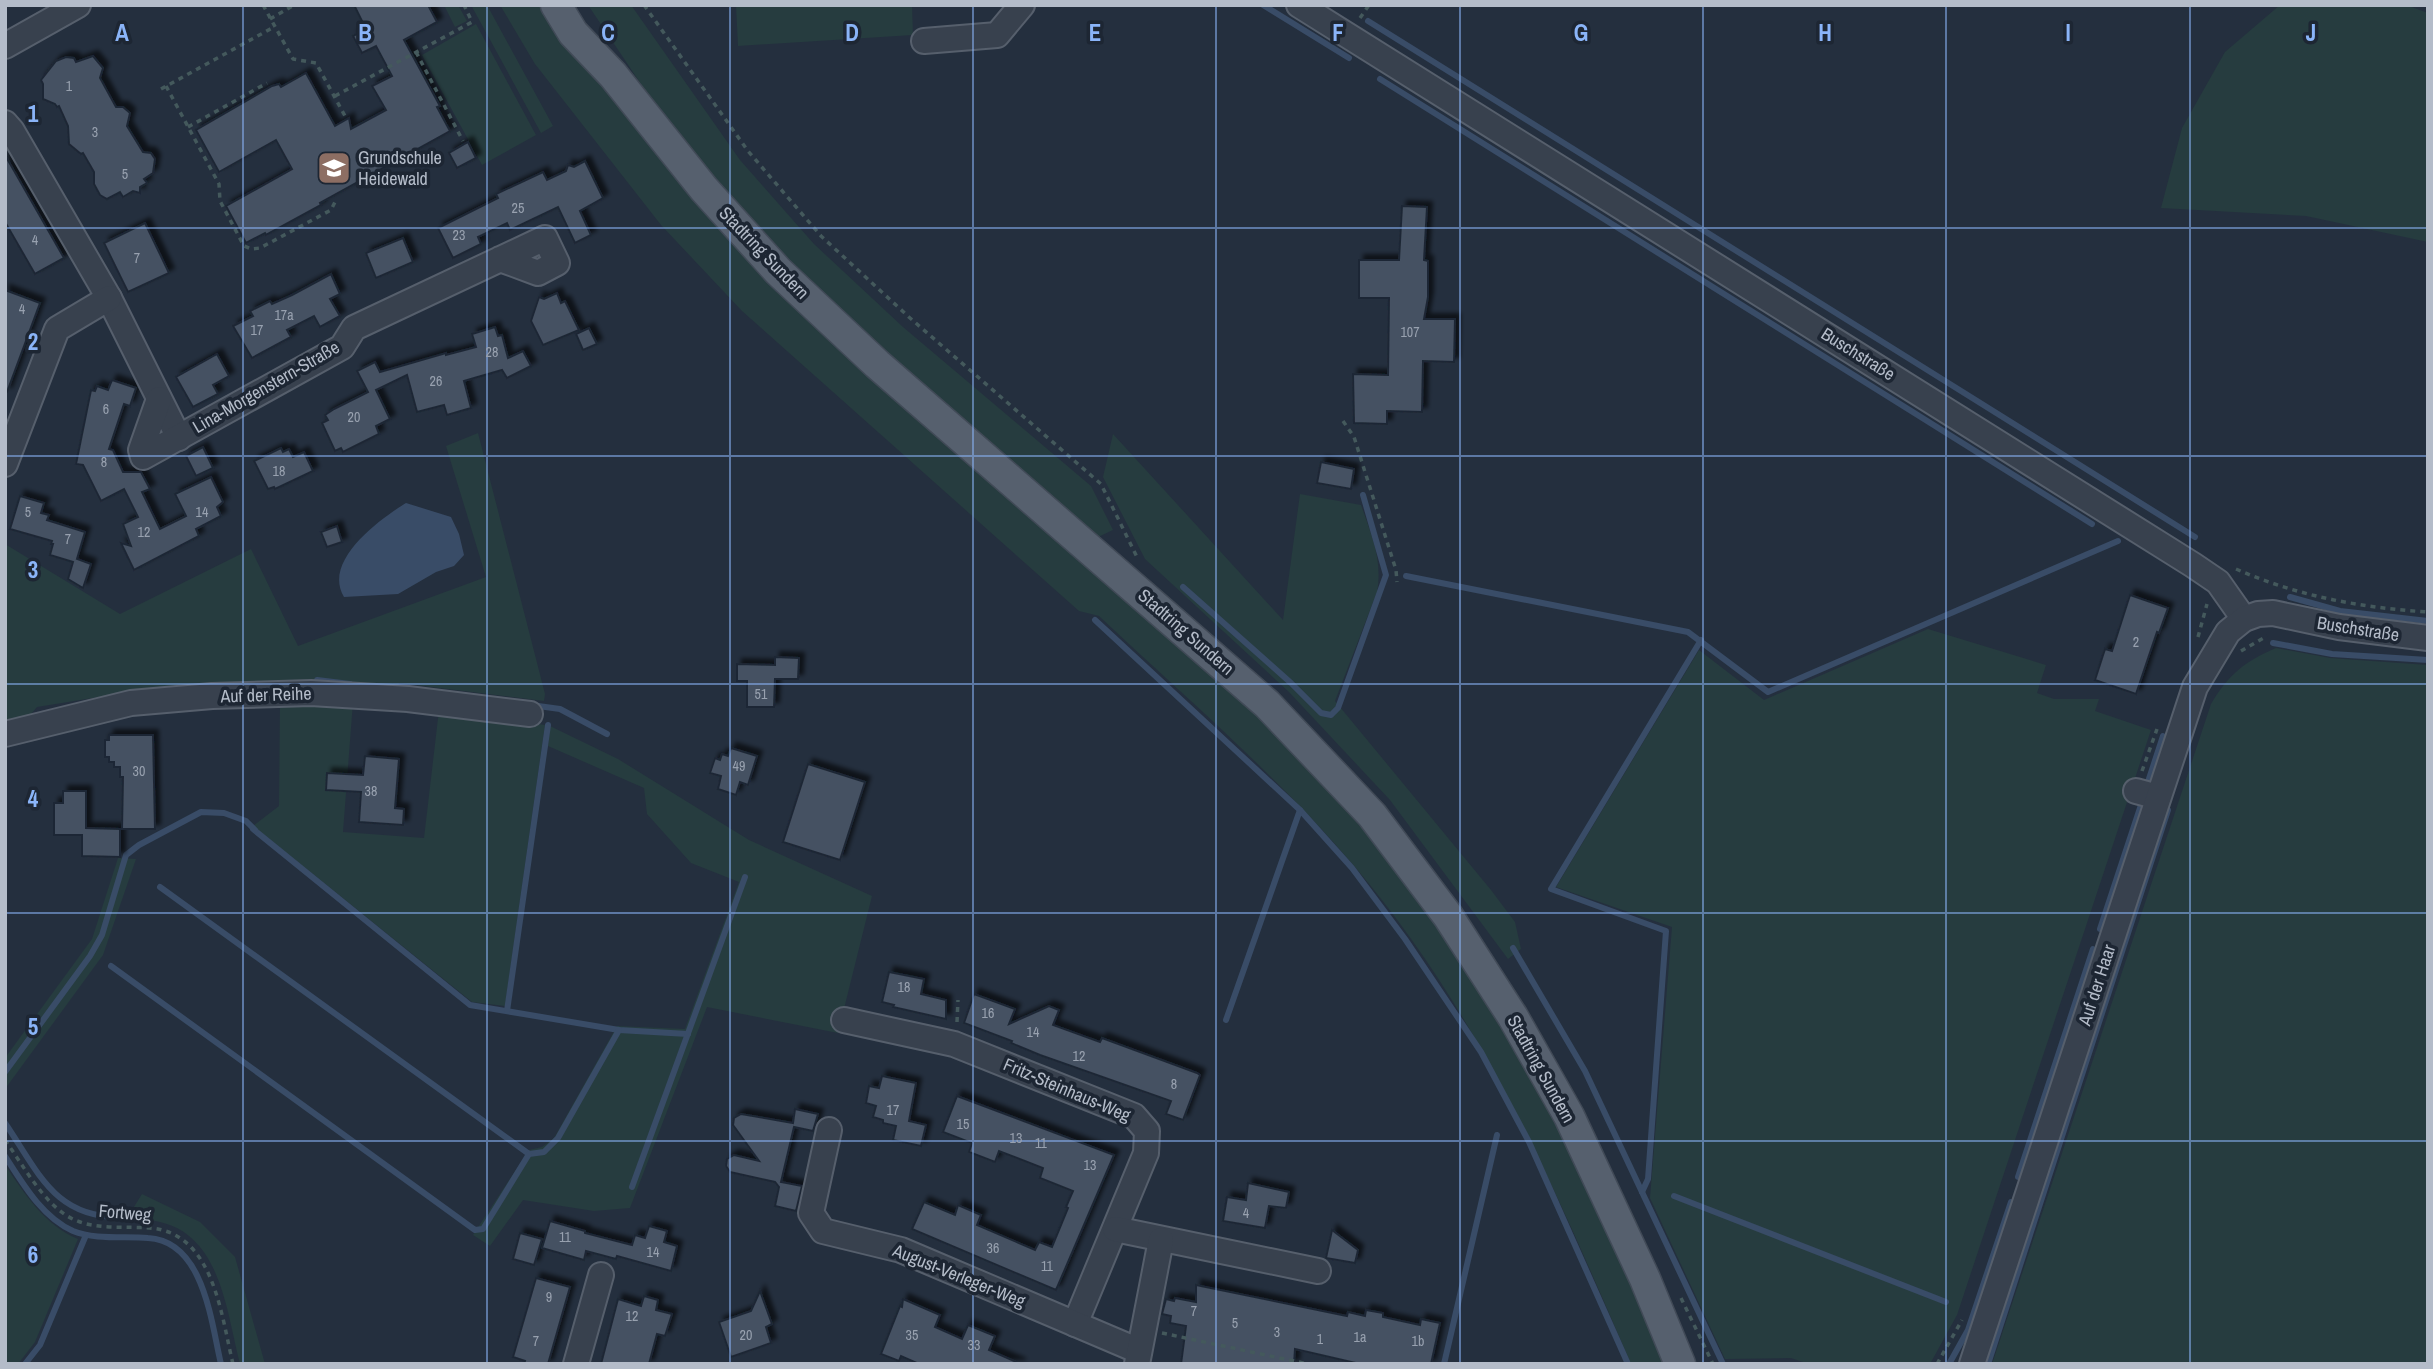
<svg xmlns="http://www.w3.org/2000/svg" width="2433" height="1369" viewBox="0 0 2433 1369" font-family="'Archivo Narrow',sans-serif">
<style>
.green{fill:#263c3f}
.water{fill:#394c67}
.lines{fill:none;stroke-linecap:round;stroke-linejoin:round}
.stream{stroke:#394c67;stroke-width:6}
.building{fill:#455162;stroke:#1f2835;stroke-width:2;filter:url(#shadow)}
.minor-casing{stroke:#565f6c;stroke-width:28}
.major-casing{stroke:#414a57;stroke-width:33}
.path{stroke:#44595c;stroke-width:3.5;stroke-dasharray:5 5;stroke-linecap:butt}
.minor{stroke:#38414e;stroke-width:24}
.major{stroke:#56606e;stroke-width:30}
.grid{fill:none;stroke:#8ab4f8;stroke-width:2;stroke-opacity:0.55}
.labels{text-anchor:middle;stroke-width:7;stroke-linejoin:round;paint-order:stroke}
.number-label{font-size:14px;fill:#98a1af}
.poi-label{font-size:18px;fill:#b4bcc9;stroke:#1d2633;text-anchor:start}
.street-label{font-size:18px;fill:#b4bcc9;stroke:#1d2633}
.grid-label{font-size:23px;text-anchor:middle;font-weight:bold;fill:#8ab4f8;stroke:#1d2633;stroke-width:7;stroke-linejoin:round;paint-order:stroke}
</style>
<defs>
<filter id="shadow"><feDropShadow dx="5" dy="-5" stdDeviation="2" flood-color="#0009"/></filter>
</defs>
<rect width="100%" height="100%" fill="#242f3e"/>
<g class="green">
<path d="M444,5H458L467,21L455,27Z"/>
<path d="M471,5H487L553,126L541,133Z"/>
<path d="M500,5H542L695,199L1247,703L1358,816L1439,921L1557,1120L1632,1281L1666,1364H1631C1556,1190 1480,1013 1355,867C1278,776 1186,698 1099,616L1079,611L742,311L661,225L535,64Z"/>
<path d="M588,5H631L740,160L814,244L903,327L1091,486L1113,530L1096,538L789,266L714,179L651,99Z"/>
<path d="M736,5H912L913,35L738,46Z"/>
<path d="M2280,5H2406L2428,13V242L2306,216L2161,208L2182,128L2225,52Z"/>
<path d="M476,24L536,135L482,165L422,55Z"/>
<path d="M478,433L545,694L544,701L399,683L397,692H130L37,707L25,721L5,726V544L120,614L251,549L298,646L486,577L446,446Z"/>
<path d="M1113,434L1283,620L1300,494L1361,505C1371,534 1383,560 1377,592L1335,701L1491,890L1515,922L1521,949L1508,959L1390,800L1289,692L1145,559L1103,477Z"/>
<path d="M1928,629L2046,665L2037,693L2054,699H2099L2095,711L2151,730L1957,1315L1930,1364H1809L1791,1358L1725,1359L1650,1198L1672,927L1556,887L1699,650L1764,700Z"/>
<path d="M2276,648L2330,658L2428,665V1364H1992L2211,704C2228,675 2245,661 2276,648Z"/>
<path d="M280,700L353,702L343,832L424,838L439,710L545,725L505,1006L472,1002L253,826L279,806Z"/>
<path d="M550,726L618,759L749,840L872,896L838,1033L707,1007L630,1208L594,1211L523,1200L490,1246L473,1235L529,1150L542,1147L554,1138L617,1026L685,1029L739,882L691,863L647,814L644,788L548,746Z"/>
<path d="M118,858L136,859L103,955L5,1089V1058L92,939Z"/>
<path d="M5,1165C25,1194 44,1225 78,1239L35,1342L18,1364H5Z"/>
<path d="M142,1194L200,1222L235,1257L265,1364H240C228,1319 223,1252 177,1228C162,1221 144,1219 129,1215Z"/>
</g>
<path class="water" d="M406,503L451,517L459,534L464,555L454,566L436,572L398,594L344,597C322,561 380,519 406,503Z"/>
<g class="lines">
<g class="stream">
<path d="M1263,5L1349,58"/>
<path d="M1368,21L2195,537"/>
<path d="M1380,79L2092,524"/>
<path d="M1406,576L1688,632L1768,692L2118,541"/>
<path d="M1183,587L1291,683L1321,713L1331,715L1338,708L1386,575L1363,495"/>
<path d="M2290,597L2340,611L2428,621"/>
<path d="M1095,620L1300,810L1352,868L1405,939L1481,1052L1529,1142L1628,1364"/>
<path d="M2273,643L2332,654L2428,660"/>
<path d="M317,680L350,684"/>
<path d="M531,705L560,709L607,734"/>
<path d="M2146,788L2163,736"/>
<path d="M253,829L470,1005L619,1030L688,1034"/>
<path d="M160,887L529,1154L544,1152L558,1138L619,1030"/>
<path d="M2100,929L2142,802"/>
<path d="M1513,948L1585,1071L1723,1364"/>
<path d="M111,966L475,1230L483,1229L529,1154"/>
<path d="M507,1011L548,725"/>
<path d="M1226,1020L1300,810"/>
<path d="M5,1072L90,956L102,935L126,855L139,845L201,812L224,813L246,821L255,830"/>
<path d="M5,1123C39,1173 55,1219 123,1217"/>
<path d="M5,1156C23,1184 42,1217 73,1231C95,1240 125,1236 148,1238C204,1241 211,1322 221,1364"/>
<path d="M2018,1177L2093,949"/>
<path d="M632,1187L745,877"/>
<path d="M1642,1192L1648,1179L1666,931L1551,889L1701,640"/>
<path d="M1674,1196L1946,1302"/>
<path d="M25,1364L40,1345L86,1235"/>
<path d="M1444,1364L1497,1135"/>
<path d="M1949,1364L1968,1330L2011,1202"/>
<path d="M1988,1364L2168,810"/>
</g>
</g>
<g class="building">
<path d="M354,5H428L437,22L404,40L440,106L437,107L450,131L320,203L321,205L266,235L265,233L246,243L226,206L292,169L276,140L219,172L196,130L272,86L279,84L281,87L306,73L335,126L349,118L351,129L386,110L372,86L392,76L376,46L362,53L353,36L366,29Z"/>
<path d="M93,56L103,68L100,78L116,107H123L130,113L127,126L143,152L151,153L155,159L153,173L144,179L147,183L140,187V193L133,191L123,197L120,192L107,199L100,195L94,184V172L83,153L81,154L69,144L68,126L59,106L57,107L55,104L43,99V84L41,80L56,61L66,57L74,58L76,62Z"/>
<path d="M468,142L476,158L457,168L449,153Z"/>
<path d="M5,155L64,258L35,274L5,222Z"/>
<path d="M585,161L603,198L580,211L591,235L575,243L558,207L510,230L507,223L478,237L481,244L453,258L438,228L498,198L496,194L543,172L547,180L566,171L568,165L574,167Z"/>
<path d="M1402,206L1427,207L1424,260L1428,261V297L1424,319H1455L1454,362L1423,361L1422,412L1387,411V424L1354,423L1353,374L1388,375L1389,298H1359V260H1399Z"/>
<path d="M145,223L169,273L128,292L104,243Z"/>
<path d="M403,238L413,262L376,278L366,253Z"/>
<path d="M331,274L340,294L330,299L340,316L320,327L314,316L287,330L291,337L252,358L233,326L253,316L250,311L270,301L272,304L292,295Z"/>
<path d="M5,290L40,303L7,392H5Z"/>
<path d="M557,293L561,303L565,301L579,330L543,345L531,321L539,297L544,299Z"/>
<path d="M495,327L498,336L502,335L508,358L523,351L531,366L507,378L502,370L464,381L471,408L447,415L444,405L417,412L407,375L376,390L390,419L376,426L379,434L343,452L341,448L335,451L322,423L328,420L325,415L334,409L368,392L357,371L375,362L380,372L446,353V355L476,347L472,334Z"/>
<path d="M589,328L597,344L583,350L576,334Z"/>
<path d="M217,354L229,376L213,385L218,394L193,407L176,377Z"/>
<path d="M112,380L136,388L130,406L124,404L109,449L113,450L123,472H141L150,489L142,492L160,529L186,516L175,494L211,477L223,502L217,507L221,516L196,529L199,536L134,570L121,543L131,546L123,524L138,517L124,489L101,501L83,465L76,464L91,390L95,391L97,386L108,390Z"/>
<path d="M203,447L213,468L196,476L186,456Z"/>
<path d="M281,448L283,452L289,449L293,457L304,452L313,471L275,489L274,487L268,489L254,461Z"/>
<path d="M1321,462L1354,469L1351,489L1317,483Z"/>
<path d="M20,496L44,503L41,513L49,515L47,520L85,532L77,559L91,564L83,588L68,579L73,562L50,555L53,544H51L52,541L10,529Z"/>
<path d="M337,526L342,542L327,547L321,532Z"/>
<path d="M2130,595L2168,608L2159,633L2157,632L2136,694L2095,680L2105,649L2112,651Z"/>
<path d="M775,657L799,658L798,679H775L774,707H747V681H737V664L775,665Z"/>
<path d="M109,735H153L155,829H122L123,777H120V767H114V762H109V757H105V740H109Z"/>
<path d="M731,748L757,756L748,785L740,782L736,795L718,789L721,776L710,773L715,758L720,760L722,754L728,756Z"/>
<path d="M365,756L399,759L395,808L404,809L403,825L359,822L361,792L326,790L327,773L363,775Z"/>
<path d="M808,764L865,782L840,860L783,842Z"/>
<path d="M63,791H86V828L120,829V857L82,856V835H54V803H63Z"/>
<path d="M889,972L924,979L921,994L946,1000V1019L893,1007L894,1005L882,1002Z"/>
<path d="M974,994L1015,1009L1009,1024L1049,1006L1059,1010L1053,1025L1100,1042L1102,1038L1197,1073L1200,1075L1183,1120L1166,1114L1171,1101L1040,1055L1011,1043L1012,1041L964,1023Z"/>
<path d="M882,1076L916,1083L909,1121L926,1125L921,1146L893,1140L896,1126L883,1123V1120L873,1117L876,1106L866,1103L869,1086L879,1088Z"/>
<path d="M957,1096L1114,1155L1056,1290L912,1229L924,1202L955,1215L958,1205L981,1215L977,1225L1035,1250L1039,1242L1052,1247L1068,1208L1066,1207L1073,1191L1040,1178L1043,1168L999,1151L995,1162L969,1152L972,1143L943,1132Z"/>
<path d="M795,1109L818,1114L813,1131L794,1127L781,1182L802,1186L796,1211L775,1206L779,1187L775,1182L730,1172L726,1166L727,1159L734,1155L759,1161L733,1125L734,1118L741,1114L793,1123Z"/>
<path d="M1248,1183L1289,1192L1286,1208L1269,1206L1265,1228L1223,1221L1227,1197L1246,1200Z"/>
<path d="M550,1221L585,1231V1233L632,1245L635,1235L645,1238L649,1226L667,1231L664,1242L677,1246L671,1271L617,1256L616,1259L586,1251L584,1260L542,1248Z"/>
<path d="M1332,1230L1358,1250L1355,1263L1326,1258Z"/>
<path d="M520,1233L542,1239L534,1265L513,1259Z"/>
<path d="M536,1278L570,1287L548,1364H524L525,1361L513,1357Z"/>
<path d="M1196,1285L1347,1316L1348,1312L1365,1316L1366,1310L1383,1313V1317L1420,1325L1421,1319L1440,1323L1431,1364H1360L1295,1349L1294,1364H1181L1186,1326L1170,1323L1171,1316L1162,1314L1166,1299L1174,1301L1175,1298L1196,1302Z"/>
<path d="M760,1291L772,1324L766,1327L771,1343L731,1357L719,1322L751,1311Z"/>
<path d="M644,1296L658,1300L656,1310L672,1314L665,1336L657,1334L649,1364H601L618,1299L641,1306Z"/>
<path d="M903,1299L940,1315L935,1327L962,1339L968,1325L995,1336L989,1350L1021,1364H919L901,1356L899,1361L881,1354L900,1306L902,1307Z"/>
</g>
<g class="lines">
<defs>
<g id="minor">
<path d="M1299,5L2193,565L2218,582L2244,619"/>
<path d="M924,41L997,35L1022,5"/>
<path d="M5,46L78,5"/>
<path d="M5,123L12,131L109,298L179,438"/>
<path d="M159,399L141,450L143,457L342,347L354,328L545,238L557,263L538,273L500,259"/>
<path d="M5,464L57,329L109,298"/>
<path d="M5,734L131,703L212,696L311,693L408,699L530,714"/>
<path d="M2136,791L2158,797"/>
<path d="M844,1020L954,1044L1134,1116L1147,1131L1146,1153L1075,1324"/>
<path d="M829,1130L811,1213L823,1231L901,1250L1139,1351"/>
<path d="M1115,1229L1318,1271"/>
<path d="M576,1364L601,1275"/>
<path d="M1137,1364L1161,1240"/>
<path d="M1972,1364L2195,687L2228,632L2244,619L2258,614L2273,613L2339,627L2428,638"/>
</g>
<path id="major" d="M556,5L573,33L613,75L704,189L778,271L877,364L1267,704L1372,815L1448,916L1513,1017L1569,1116L1645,1279L1680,1364"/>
</defs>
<use href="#minor" class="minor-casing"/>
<use href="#major" class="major-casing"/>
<g class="path">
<path d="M216,5H217"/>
<path d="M263,5L293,59L316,63L345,116"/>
<path d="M644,5L748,151L821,236L910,318L1101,484L1137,557"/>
<path d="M1360,18L1369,5"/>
<path d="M270,19L294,5"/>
<path d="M416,52L463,141"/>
<path d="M166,86L219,184L220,201L244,246L251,249L260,248L331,210L337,198"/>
<path d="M161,89L274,27"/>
<path d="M335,96L472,22L464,5"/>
<path d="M188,127L267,83"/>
<path d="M1343,421L1354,437L1396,570L1397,582"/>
<path d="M2236,569C2297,596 2362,608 2428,612"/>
<path d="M2198,637L2207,604"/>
<path d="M2241,651L2267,636"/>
<path d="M2142,771L2157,729"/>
<path d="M957,1022L958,1000"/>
<path d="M5,1140C23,1165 46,1208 75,1220C97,1230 127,1226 150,1228C214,1233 221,1315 233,1364"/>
<path d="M1681,1298L1713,1364"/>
<path d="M1162,1333L1308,1364"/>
<path d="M1937,1364L1962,1320"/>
</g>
<use href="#minor" class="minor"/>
<use href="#major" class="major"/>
</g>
<path class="grid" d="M243,5V1364M487,5V1364M730,5V1364M973,5V1364M1216,5V1364M1460,5V1364M1703,5V1364M1946,5V1364M2190,5V1364M5,228H2428M5,456H2428M5,684H2428M5,913H2428M5,1141H2428"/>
<defs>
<symbol id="school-square" viewBox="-11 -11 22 22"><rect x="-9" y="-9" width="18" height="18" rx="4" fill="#8d6e63" stroke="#1d2633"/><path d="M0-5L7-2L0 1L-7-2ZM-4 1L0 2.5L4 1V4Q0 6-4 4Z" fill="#fff"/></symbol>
</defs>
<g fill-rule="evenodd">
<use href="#school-square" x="315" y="149" width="38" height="38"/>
</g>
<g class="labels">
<g class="number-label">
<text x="69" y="91">1</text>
<text x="95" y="137">3</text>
<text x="125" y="179">5</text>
<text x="518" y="213">25</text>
<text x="459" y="240">23</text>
<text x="35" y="245">4</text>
<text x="137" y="263">7</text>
<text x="22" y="314">4</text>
<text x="284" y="320">17a</text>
<text x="257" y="335">17</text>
<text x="1410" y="337">107</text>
<text x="492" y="357">28</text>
<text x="436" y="386">26</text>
<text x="106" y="414">6</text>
<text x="354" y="422">20</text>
<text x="104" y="467">8</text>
<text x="279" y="476">18</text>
<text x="28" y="517">5</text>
<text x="202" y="517">14</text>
<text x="144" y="537">12</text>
<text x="68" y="544">7</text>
<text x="2136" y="647">2</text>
<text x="761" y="699">51</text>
<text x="739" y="771">49</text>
<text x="139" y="776">30</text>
<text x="371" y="796">38</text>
<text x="904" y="992">18</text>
<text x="988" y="1018">16</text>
<text x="1033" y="1037">14</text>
<text x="1079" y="1061">12</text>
<text x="1174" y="1089">8</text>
<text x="893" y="1115">17</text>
<text x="963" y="1129">15</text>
<text x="1016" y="1143">13</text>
<text x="1041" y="1148">11</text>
<text x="1090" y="1170">13</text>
<text x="1246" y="1218">4</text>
<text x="565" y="1242">11</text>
<text x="993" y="1253">36</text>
<text x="653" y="1257">14</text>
<text x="1047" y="1271">11</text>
<text x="549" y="1302">9</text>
<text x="1194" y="1316">7</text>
<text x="632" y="1321">12</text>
<text x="1235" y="1328">5</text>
<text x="1277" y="1337">3</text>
<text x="746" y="1340">20</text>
<text x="912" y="1340">35</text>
<text x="1360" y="1342">1a</text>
<text x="1320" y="1344">1</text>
<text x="536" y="1346">7</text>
<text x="1418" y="1346">1b</text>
<text x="974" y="1350">33</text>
</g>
<g class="poi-label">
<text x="358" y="164">Grundschule<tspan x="358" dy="21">Heidewald</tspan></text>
</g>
<g class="street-label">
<text transform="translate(764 253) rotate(46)" y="6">Stadtring Sundern</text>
<text transform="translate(1858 354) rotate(32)" y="6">Buschstraße</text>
<text transform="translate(266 387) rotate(-30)" y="6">Lina-Morgenstern-Straße</text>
<text transform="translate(2358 629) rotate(9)" y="6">Buschstraße</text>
<text transform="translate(1186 632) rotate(41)" y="6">Stadtring Sundern</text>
<text transform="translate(266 695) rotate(-2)" y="6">Auf der Reihe</text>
<text transform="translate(2097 985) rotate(-72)" y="6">Auf der Haar</text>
<text transform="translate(1541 1069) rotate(61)" y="6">Stadtring Sundern</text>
<text transform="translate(1067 1090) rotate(23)" y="6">Fritz-Steinhaus-Weg</text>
<text transform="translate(125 1213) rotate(5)" y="6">Fortweg</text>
<text transform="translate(959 1276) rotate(22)" y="6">August-Verleger-Weg</text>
</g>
</g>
<g class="grid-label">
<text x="122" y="41">A</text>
<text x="365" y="41">B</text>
<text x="608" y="41">C</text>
<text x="852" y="41">D</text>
<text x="1095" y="41">E</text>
<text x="1338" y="41">F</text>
<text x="1581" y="41">G</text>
<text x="1825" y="41">H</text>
<text x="2068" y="41">I</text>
<text x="2311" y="41">J</text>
<text x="33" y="122">1</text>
<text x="33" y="350">2</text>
<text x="33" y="578">3</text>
<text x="33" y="807">4</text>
<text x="33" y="1035">5</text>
<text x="33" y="1263">6</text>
</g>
<rect width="2433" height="1369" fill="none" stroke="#b4bcc9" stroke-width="14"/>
</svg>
